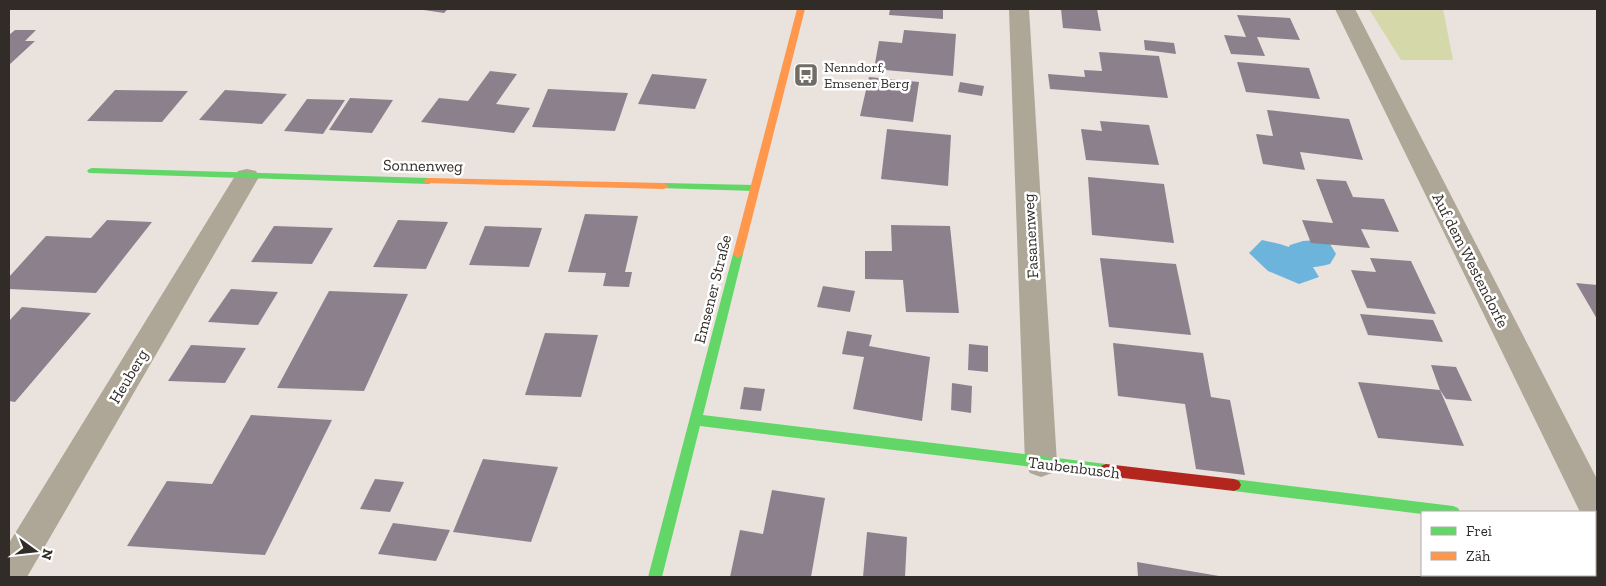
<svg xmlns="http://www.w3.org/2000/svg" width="1606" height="586" viewBox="0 0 1606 586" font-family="'Zilla Slab',serif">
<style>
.green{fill:#d5d9a9}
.water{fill:#6db4dc}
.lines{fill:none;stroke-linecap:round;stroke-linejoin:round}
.canal{fill:#6db4dc;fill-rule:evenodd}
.building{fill:#8d808d}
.street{fill:#aea696;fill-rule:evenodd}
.fast{fill:#63d668;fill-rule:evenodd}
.slow{fill:#ff974d;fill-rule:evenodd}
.jam{fill:#b3261e;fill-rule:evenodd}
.labels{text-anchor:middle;stroke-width:5;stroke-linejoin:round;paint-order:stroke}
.far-poi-label{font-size:14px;fill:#312c28;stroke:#fff;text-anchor:start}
.street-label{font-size:16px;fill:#312c28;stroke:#fff}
</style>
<rect width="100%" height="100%" fill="#eae2dd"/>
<path class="green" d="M1369,9H1443L1453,60H1401Z"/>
<path class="water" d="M1262,240C1293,247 1302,248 1319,277L1299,284L1268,271L1249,253Z"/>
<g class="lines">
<path class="canal" d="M1317,240L1330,244L1336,254L1330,264C1315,268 1305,269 1290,265L1284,255L1290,245L1303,241Z"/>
</g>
<g class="building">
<path d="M417,9H448L444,13Z"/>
<path d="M890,9H943V19L889,15Z"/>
<path d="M1061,9H1097L1101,31L1063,28Z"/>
<path d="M1237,15L1290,18L1300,40L1257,37L1265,56L1231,54L1224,35L1246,37Z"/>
<path d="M15,30H36L25,41H35L9,65V35Z"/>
<path d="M904,30L956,34L953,76L874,69L879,41L902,43Z"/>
<path d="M1144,40L1174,43L1176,54L1145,50Z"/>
<path d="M1099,52L1159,56L1168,98L1050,89L1048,74L1085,77L1084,70L1102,71Z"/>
<path d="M1237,62L1309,68L1320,99L1246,92Z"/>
<path d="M490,71L517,74L496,104L530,108L514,133L421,122L439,98L468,101Z"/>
<path d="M652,74L707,79L695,109L638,104Z"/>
<path d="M869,77L919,82L913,122L860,116Z"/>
<path d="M960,82L984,86L982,96L958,92Z"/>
<path d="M548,89L628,93L615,131L532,127Z"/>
<path d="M115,90L188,91L162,122L87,121Z"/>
<path d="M225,90L287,94L262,124L199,120Z"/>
<path d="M350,98L393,100L372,133L329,130Z"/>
<path d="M307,99L345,100L323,134L284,131Z"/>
<path d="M1267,110L1349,119L1363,160L1300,152L1305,170L1263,164L1256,134L1273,136Z"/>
<path d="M1100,121L1149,125L1159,165L1086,160L1081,129L1102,131Z"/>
<path d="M887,129L951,135L948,186L881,179Z"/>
<path d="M1088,177L1164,184L1174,243L1092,235Z"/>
<path d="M1316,179L1346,181L1353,197L1384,199L1399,232L1361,229L1370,248L1311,243L1302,220L1333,223Z"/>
<path d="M585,214L638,216L625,272H632L629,287L603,286L606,273L568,272Z"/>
<path d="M107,220L152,222L96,293L9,289V277L46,236L91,238Z"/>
<path d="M398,220L448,222L426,269L373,267Z"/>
<path d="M891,225L950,226L959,313L906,312L903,280L865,279V251H892Z"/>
<path d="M274,226L333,228L312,264L251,262Z"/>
<path d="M485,226L542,228L529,267L469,265Z"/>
<path d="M1100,258L1176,264L1191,335L1109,327Z"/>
<path d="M1370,258L1411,261L1436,314L1367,308L1351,270L1376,272Z"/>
<path d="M1576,283L1597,285V319Z"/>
<path d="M823,286L855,291L850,312L817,307Z"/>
<path d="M231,289L278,292L258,325L208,322Z"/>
<path d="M329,291L408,294L364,391L277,388Z"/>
<path d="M22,307L91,313L15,402L9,401V321Z"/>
<path d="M1360,314L1433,320L1443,342L1368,335Z"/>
<path d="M847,331L872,335L869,346L930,357L922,421L853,409L864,357L842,354Z"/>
<path d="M545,333L598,335L581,397L525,395Z"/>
<path d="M1113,343L1203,353L1211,397L1230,400L1245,475L1196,469L1185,404L1118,396Z"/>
<path d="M969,344L988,346V372L968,370Z"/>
<path d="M191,345L246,348L225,383L168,381Z"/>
<path d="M1431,365L1456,367L1472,401L1446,399L1440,390Z"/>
<path d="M1358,382L1440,390L1464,446L1378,438Z"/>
<path d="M952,383L972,386L971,413L951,410Z"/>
<path d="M744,387L765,389L761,411L740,409Z"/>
<path d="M251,415L332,420L265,555L127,546L167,481L212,484Z"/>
<path d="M483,459L558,467L531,542L453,532Z"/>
<path d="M375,479L404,482L390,512L360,509Z"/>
<path d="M772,490L825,498L811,577H730L740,530L763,534Z"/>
<path d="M393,523L450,530L436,561L378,554Z"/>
<path d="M867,532L907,537L905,577H863Z"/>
<path d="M1137,562L1219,576V577H1138Z"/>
</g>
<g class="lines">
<g class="street">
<path d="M1009,9H1029L1057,463L1052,473L1041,477L1030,473L1025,463Z"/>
<path d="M1335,9H1355L1597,479V548L1595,547V512H1580Z"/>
<path d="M247,169L256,171L259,177L27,577H9V543L238,171Z"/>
</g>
<g class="fast">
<path d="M92,168L429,178L434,181L429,184L89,173L87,171L89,169Z"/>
<path d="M664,183L754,185L759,188L754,191L660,188L659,186Z"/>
<path d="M738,250L743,254L703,415L1106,464L1111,466L1113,470L1111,474L1106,476L700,426L662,577H648L733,254Z"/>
<path d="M1234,479L1453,506L1458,508L1460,512H1422V514L1234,491L1229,489L1227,485L1229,481Z"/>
</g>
<g class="slow">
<path d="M797,9H805L743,254L738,258L733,254Z"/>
<path d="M429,178L664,183L669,186L664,189L425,183L424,181L425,179Z"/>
</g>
<path class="jam" d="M1106,464L1234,479L1239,481L1241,485L1239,489L1234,491L1106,476L1101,474L1099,470L1101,466Z"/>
</g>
<defs>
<symbol id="bus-square" viewBox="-11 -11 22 22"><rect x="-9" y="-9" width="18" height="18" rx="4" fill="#726c67" stroke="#fff"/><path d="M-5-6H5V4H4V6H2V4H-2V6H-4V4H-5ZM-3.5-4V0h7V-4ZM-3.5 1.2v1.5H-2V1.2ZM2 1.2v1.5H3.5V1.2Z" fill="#fff"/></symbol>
</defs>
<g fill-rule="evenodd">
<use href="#bus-square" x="792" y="61" width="28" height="28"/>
</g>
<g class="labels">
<g class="far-poi-label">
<text x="824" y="72">Nenndorf,<tspan x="824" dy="16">Emsener Berg</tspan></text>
</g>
<g class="street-label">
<text transform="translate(423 165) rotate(1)" y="6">Sonnenweg</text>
<text transform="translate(1030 236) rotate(-93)" y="6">Fasanenweg</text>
<text transform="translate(1471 260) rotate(63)" y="6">Auf dem Westendorfe</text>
<text transform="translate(712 289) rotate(-76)" y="6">Emsener Straße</text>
<text transform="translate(128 376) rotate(-59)" y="6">Heuberg</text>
<text transform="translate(1074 467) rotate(7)" y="6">Taubenbusch</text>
</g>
</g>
<rect width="1606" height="586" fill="none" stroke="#312c28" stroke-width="20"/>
<rect x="1421" y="511" width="175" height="65" fill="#ffffff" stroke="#adaba9"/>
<rect x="1431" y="527" width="25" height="8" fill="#63d668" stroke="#adaba9"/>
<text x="1466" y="536" font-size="15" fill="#312c28">Frei</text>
<rect x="1431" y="552" width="25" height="8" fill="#ff974d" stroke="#adaba9"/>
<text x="1466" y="561" font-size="15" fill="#312c28">Zäh</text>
<g transform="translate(35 551) rotate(105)" stroke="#ffffff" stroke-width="4" paint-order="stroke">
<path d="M0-4L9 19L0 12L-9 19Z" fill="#312c28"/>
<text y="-8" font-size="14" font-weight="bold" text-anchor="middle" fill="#312c28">N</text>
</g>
</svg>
